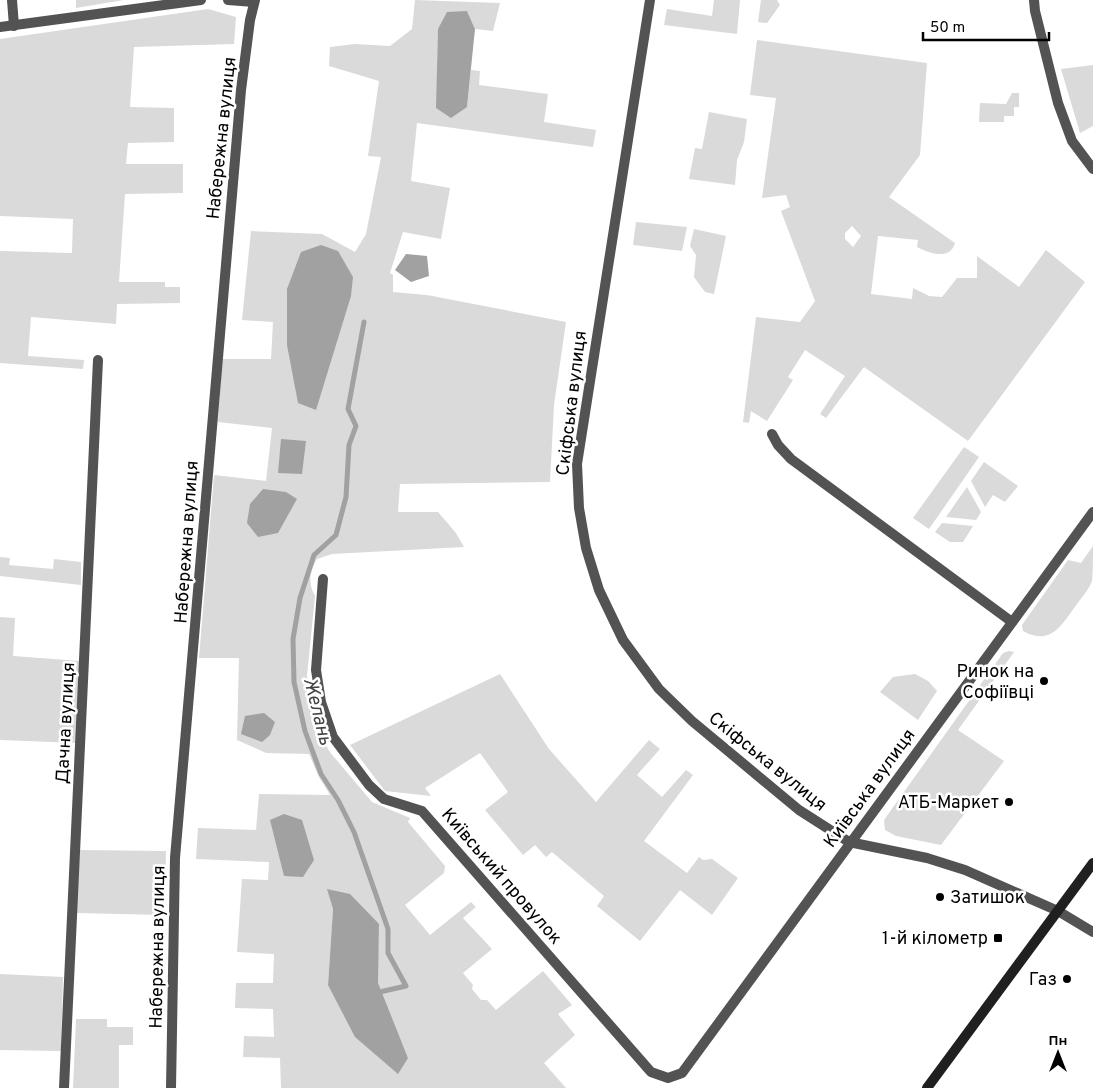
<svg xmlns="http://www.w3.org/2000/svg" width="1093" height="1088" viewBox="0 0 1093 1088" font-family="Overpass,sans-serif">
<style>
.green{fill:#dadada;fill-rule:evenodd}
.water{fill:#a1a1a1}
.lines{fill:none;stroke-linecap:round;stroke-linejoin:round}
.stream{stroke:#a1a1a1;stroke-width:5}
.minor{stroke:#535353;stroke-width:10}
.secondary{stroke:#202020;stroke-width:10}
.poi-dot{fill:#000;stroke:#fff;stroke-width:2}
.labels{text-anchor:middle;stroke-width:5;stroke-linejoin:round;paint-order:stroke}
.street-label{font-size:18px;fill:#000;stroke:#fff}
.poi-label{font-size:18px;fill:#000;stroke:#fff;text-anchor:end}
.water-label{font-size:19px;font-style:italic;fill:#424242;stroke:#fff}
</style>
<rect width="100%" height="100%" fill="#fff"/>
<g class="green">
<path d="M76,0H124L76,8Z"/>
<path d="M415,0L500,3L493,31L475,29L467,11L438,29L437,108L467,107L471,70L480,71L479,85L548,94L544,122L596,130L593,147L417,123L411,181L450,188L441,239L403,232L390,273L393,275V292L427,295L566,322L554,405L550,482L400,484L398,512H438L456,533L464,547L332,554L317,559C309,572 308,583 315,596L307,676L317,727L329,751L372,802L410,818L408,822L445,866L444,873L405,905L430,935L471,902L476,907L463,918L492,949L463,973L473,985L472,989L481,1000H487L496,1010L543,971L572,1005L558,1014L575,1035L544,1063L566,1088H281L280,1058L243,1057L244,1036L274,1037L273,1009L235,1008L236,983H273L274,954L237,952L242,879L268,880L269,862L196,859L198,828L256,830L259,794L330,795L319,777L309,754L266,753L237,740L239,658H199L214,475L266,481L272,428L218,422L222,359H271L273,322L242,320L251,231L322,234L355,252L366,234L381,157L368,156L379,81L329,66L330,47L355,44L390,46L412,29ZM328,890L379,924L377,983L408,1058L328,985L333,909Z"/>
<path d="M714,0H740L737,34L664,25L667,9L712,16Z"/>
<path d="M761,0H777L780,5L767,23L758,22Z"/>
<path d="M208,9L236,17L234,44L134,47L130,107L174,108V142L128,143L126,164H183V193L125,194L119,282H165V287H180V303L117,304L116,324L31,317L28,356L84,360L83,369L0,363V251L72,253L73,219L0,216V39Z"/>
<path d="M757,40L927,63L920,155L889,197L955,243C950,261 929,253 917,247L918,240L878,236L871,294L912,299L913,288L929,296L942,297L957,278H977V256L1019,287L1046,250L1085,282L968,441L864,367L826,418L820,414L845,376L805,350L788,377L793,380L767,421L751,411L749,423L743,422L756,317L800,322L815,301L781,211L790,207L786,195L762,198L776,98L750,95ZM852,226L861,236L853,247L845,239V233Z"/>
<path d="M1093,65V126L1080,133L1061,69Z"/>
<path d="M1012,93H1019V107H1014V116H1004V122H979L980,103L1006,104Z"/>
<path d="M709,112L747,119L744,142L737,160L735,185L689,179L695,148L702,149Z"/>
<path d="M636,222L687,227L682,251L633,245Z"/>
<path d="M694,229L726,236L714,294L705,292L694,277L696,255L690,246Z"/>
<path d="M964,447L979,457L929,529L913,518Z"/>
<path d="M984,462L1018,486L1005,502L993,495L985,507L971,481Z"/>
<path d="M967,487L981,512L976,520L946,517Z"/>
<path d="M942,523L973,526L963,542H950L935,532Z"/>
<path d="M1093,546C1093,556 1093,572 1092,581C1089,589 1082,597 1077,604C1062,624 1051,647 1023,631L1022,625L1068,560L1081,563Z"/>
<path d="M0,557L10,558L9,565L53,569L54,559L81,562V585L0,576Z"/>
<path d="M0,617L15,618L13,656L80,661L77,743L0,740Z"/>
<path d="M1009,651L1014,652L958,730L1004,761L941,845L896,836L885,830L884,820L889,813L1003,653Z"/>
<path d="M500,674L549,749L596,802L649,740L660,749L637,775L662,797L686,770L693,775L644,841L687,873L699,857L703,860L712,859L738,878L712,915L680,890L640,941L597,906L604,896L552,852L546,857L535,845L523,855L485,810L508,792L480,753L425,788L431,796L385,791L350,745Z"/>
<path d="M915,674L928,681L937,691L918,720L880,692L893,677Z"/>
<path d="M80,850L166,851L164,915L76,913Z"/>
<path d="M0,974L63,977L61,1051L0,1050Z"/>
<path d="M76,1019H107V1027H133V1045H119V1088H73Z"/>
</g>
<g class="water">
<path d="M467,11L475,29L467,107L451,118L436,108L438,29L447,12Z"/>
<path d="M321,245L338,251L353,277L351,296L316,410L298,403L287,345V289L301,252Z"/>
<path d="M406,254L427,256L429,276L411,282L395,270Z"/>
<path d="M281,439L306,441L302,474L278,473Z"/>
<path d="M263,489L286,492L297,499L278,533L258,537L247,523L250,504Z"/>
<path d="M264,713L275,722L270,735L262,742L241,734L245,716Z"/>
<path d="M284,814L302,820L314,860L303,877L284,876L270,820Z"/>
<path d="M327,889L350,894L379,924L378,983L408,1058L398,1074L355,1037L328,985L333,909Z"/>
</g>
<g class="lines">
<path class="stream" d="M364,322L348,409L356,426L349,445L346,497L336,535L314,555L300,598L293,639L294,682L305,731L321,774L338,800L354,832L388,929V953L406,986L375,993"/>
<g class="minor">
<path d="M12,0L14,26"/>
<path d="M228,0L254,2"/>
<path d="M650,0L577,464L579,508L586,548L599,590L623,640L659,689L692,721L799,810L849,842L927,858L965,870L1058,911L1093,932"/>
<path d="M1034,0L1035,11L1058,103L1072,141L1093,169"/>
<path d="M0,27L201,0"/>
<path d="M772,434L778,445L791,459L1012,622"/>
<path d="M323,579L316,670L321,702L333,737L369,785L384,799L422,811L651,1072L668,1078L682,1073L1093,512"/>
<path d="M64,1088L98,360"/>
<path d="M171,1088L175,858L241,90L250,20L255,0"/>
</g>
<path class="secondary" d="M927,1088L1093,863"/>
</g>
<g class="poi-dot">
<circle cx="1044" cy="681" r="5"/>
<circle cx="1009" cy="802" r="5"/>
<circle cx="940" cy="897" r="5"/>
<rect x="993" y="933" width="10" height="10" rx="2.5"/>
<circle cx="1067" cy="979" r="5"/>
</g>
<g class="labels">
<g class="street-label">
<text transform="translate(221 138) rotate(-84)" y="6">Набережна вулиця</text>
<text transform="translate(571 403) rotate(-83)" y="6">Скіфська вулиця</text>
<text transform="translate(186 542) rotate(-86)" y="6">Набережна вулиця</text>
<text transform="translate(65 723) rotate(-87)" y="6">Дачна вулиця</text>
<text transform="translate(768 761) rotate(39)" y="6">Скіфська вулиця</text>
<text transform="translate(869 788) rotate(-54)" y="6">Київська вулиця</text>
<text transform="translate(502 876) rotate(49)" y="6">Київський провулок</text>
<text transform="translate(157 947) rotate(-89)" y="6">Набережна вулиця</text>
</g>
<g class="poi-label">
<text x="1034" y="677">Ринок на<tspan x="1034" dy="21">Софіївці</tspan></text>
<text x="999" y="808">АТБ-Маркет</text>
<text x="950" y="903" text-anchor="start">Затишок</text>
<text x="988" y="944">1-й кілометр</text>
<text x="1057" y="985">Газ</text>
</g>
<g class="water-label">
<text transform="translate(319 711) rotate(76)" y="7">Желань</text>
</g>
</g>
<g transform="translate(1058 1053)" stroke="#ffffff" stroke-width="4" paint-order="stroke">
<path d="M0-4L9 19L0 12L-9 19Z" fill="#000000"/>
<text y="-8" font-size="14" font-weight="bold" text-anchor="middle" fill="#000000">Пн</text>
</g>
<path d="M923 32v8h126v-8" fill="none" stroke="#000000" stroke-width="2.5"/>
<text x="930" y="32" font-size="15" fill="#000000" stroke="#ffffff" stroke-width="4" paint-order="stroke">50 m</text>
</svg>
